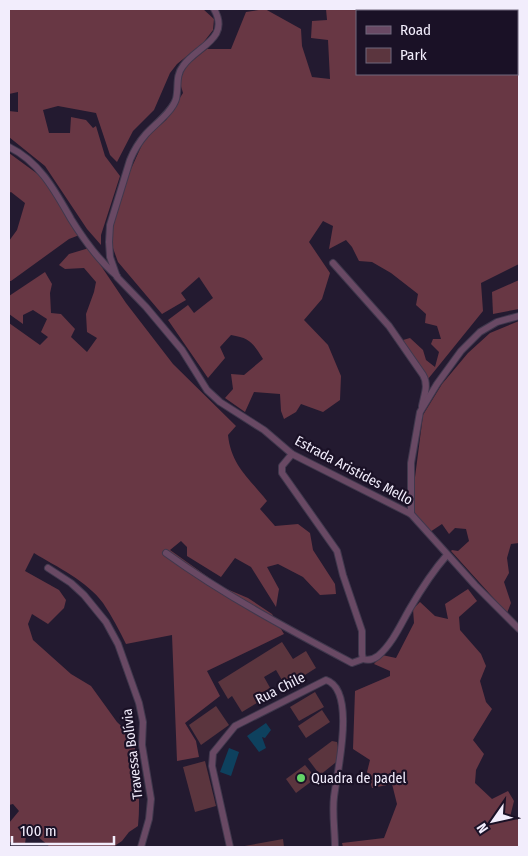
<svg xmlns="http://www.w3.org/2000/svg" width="528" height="856" viewBox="0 0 528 856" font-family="'Fira Sans Condensed',sans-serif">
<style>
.green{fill:#5b353e}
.forest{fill:#683744;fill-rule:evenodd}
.water{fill:#0e415e}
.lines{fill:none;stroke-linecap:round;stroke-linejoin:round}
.street-casing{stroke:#40384d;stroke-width:8}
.street{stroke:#694964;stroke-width:6}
.poi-dot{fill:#64d468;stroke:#1a1126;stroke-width:2}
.labels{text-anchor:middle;stroke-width:4.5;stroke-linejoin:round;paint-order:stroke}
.street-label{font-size:14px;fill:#f2edfc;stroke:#1a1126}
.poi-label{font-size:14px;fill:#f2edfc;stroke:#1a1126;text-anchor:start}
</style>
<rect width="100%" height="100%" fill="#231a30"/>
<g class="green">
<path d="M282,642L293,659L306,651L316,668L286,687L276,670L264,677L273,693L242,712L232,696L228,699L218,682Z"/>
<path d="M315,692L324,707L299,721L290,707Z"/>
<path d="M216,706L229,725L201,745L189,725Z"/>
<path d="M322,710L330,722L306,738L298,726Z"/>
<path d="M332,741L337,742L340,759L320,775L308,759Z"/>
<path d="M205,761L216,806L195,812L183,767Z"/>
<path d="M305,765L316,778L296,793L286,779Z"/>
<path d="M283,839L284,847H239Z"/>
</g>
<g class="forest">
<path d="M9,9H203L214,19L213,30L203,43L177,64L170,73L154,110L133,131L117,162L110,155L96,113L58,106L43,110L49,133H70L71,117L86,120L93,128L96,126L105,156L120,176L101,235V245L87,229L45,166L9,137V111L18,112V92L9,94Z"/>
<path d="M265,9L301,29L302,46L312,77L330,79L328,40L311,38L312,21L327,20L326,9H519V264L481,283L483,311L428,379L403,340L410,338L423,350L426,360L435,367L439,352L431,344L433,339H441L437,326L425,323L426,314L416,305L418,294L391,273L372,262L359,261L352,247L346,240L329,249L333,226L323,221L309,242L330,273L322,299L304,320L328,345L341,376L340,400L323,412L301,404L296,412L284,419L281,411L280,394L254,392L245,412L225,398L233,389L231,374L244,375L263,359C253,343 250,338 231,335L220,347L225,358L208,378L168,320L188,305L194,313L213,298L199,277L181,293L186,300L162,314L118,262L109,237L126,180L145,138L166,120L183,93L178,76L182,69L207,49H231L246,12ZM357,11H517V74H357Z"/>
<path d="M9,153L39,175L73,219L82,234L69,239L11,281H9V241L17,230L25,203L11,192L9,193Z"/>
<path d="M89,248L126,303L173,364L236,426L228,435C231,465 249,478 267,501L260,509L275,526L298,524L310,533L313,550L335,584L336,594L320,595L303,577L278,564L267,567L279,589L276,607L251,567L235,558L221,577L187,556V547L181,541L170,550L222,587L248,598L272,614L284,634L207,671L220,696L185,723L196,741L199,757L177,761L172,635L126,644C119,630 112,616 103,603C87,581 57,567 34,553L25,571L59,590L66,600L64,608L48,624L32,614L28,624L33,640L71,674L91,686L117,722L134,738C137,768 141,796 138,826L129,832L122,841L113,847H50L36,835L26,836L25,844L9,842V823L19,811L13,804L9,805V323L40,345L48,337L41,332L47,319L33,310L23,315V324L9,314V296L45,272L52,284L50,293L51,313L61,314L75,329L71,337L87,352L97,338L87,332L86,314L94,292L96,282L84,268L65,269L59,265L69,254Z"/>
<path d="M519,280V309L493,314L492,292Z"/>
<path d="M519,321V543L511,544L507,558L509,573L504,582L511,603L507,613L451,551L452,550L458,551L469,541L466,529L455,528L449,534L442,524L430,532L414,512V485L423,415L442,384L468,353L490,333Z"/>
<path d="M468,589L477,601L459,617L460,630L481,654L486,666L480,681L486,702L492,709L473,740L484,754L476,770L475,783L492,799L508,791L514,801L510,817L519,820V847H343L342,843L384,838L397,804L392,784L372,788L367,772L370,760L353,749L355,691L390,676V671L374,664L382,655L396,658L414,623L413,609L420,602L435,616L448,619L445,604Z"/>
</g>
<g class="water">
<path d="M266,723L271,730L265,738L262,737L266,748L259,752L247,736Z"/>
<path d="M229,748L239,752L231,776L220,772Z"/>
</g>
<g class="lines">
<defs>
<g id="street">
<path d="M214,9C231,39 197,46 183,66C175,76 179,87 176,99C172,112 155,124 146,134C139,142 134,150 130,160L110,225L109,242L110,257L117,277L146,307L182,350L207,390L220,402L264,430L292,454L411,514L475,585L519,629"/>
<path d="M9,147C40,162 55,191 71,219C84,240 98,260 117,276"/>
<path d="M333,263L389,326L423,375C429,385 424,395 422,406"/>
<path d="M292,454L282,466V473L337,551L343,575L362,631V654L363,659C369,661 374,659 378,656C392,644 400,626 409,610C420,591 432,572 447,555"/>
<path d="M411,514V463L420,412L437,384L461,351L480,332L497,322L519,316"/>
<path d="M166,553C224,595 288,629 352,663L363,659"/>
<path d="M48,568L71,583L84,595L106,622L118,644L139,703L143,722L142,745L151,799L149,819L141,847"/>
<path d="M230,847L212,766L213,753L235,726L326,680C357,690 337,772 334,797C332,813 335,831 335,847"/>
</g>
</defs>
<use href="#street" class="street-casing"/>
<use href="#street" class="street"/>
</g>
<circle class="poi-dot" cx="301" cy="778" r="5"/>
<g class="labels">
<g class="street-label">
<text transform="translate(354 470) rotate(28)" y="5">Estrada Aristides Mello</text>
<text transform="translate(280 688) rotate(-27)" y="5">Rua Chile</text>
<text transform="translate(132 754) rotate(-97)" y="5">Travessa Bolívia</text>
</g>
<g class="poi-label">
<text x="311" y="783">Quadra de padel</text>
</g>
</g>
<rect width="528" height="856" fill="none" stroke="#f2edfc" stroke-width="20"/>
<rect x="356" y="10" width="162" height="65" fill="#1a1126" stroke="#70697c"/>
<rect x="366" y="26" width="25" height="8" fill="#694964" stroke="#70697c"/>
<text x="400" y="35" font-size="15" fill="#f2edfc">Road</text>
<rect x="366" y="48" width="25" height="15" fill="#5b353e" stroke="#70697c"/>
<text x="400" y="60" font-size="15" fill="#f2edfc">Park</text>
<g transform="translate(493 821) rotate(236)" stroke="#1a1126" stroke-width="4" paint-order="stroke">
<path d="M0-4L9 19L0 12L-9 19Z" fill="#f2edfc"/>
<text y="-8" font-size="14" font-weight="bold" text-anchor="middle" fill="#f2edfc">N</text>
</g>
<path d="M12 836v8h102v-8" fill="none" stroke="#f2edfc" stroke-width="2.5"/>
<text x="20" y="836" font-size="15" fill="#f2edfc" stroke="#1a1126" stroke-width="4" paint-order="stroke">100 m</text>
</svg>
